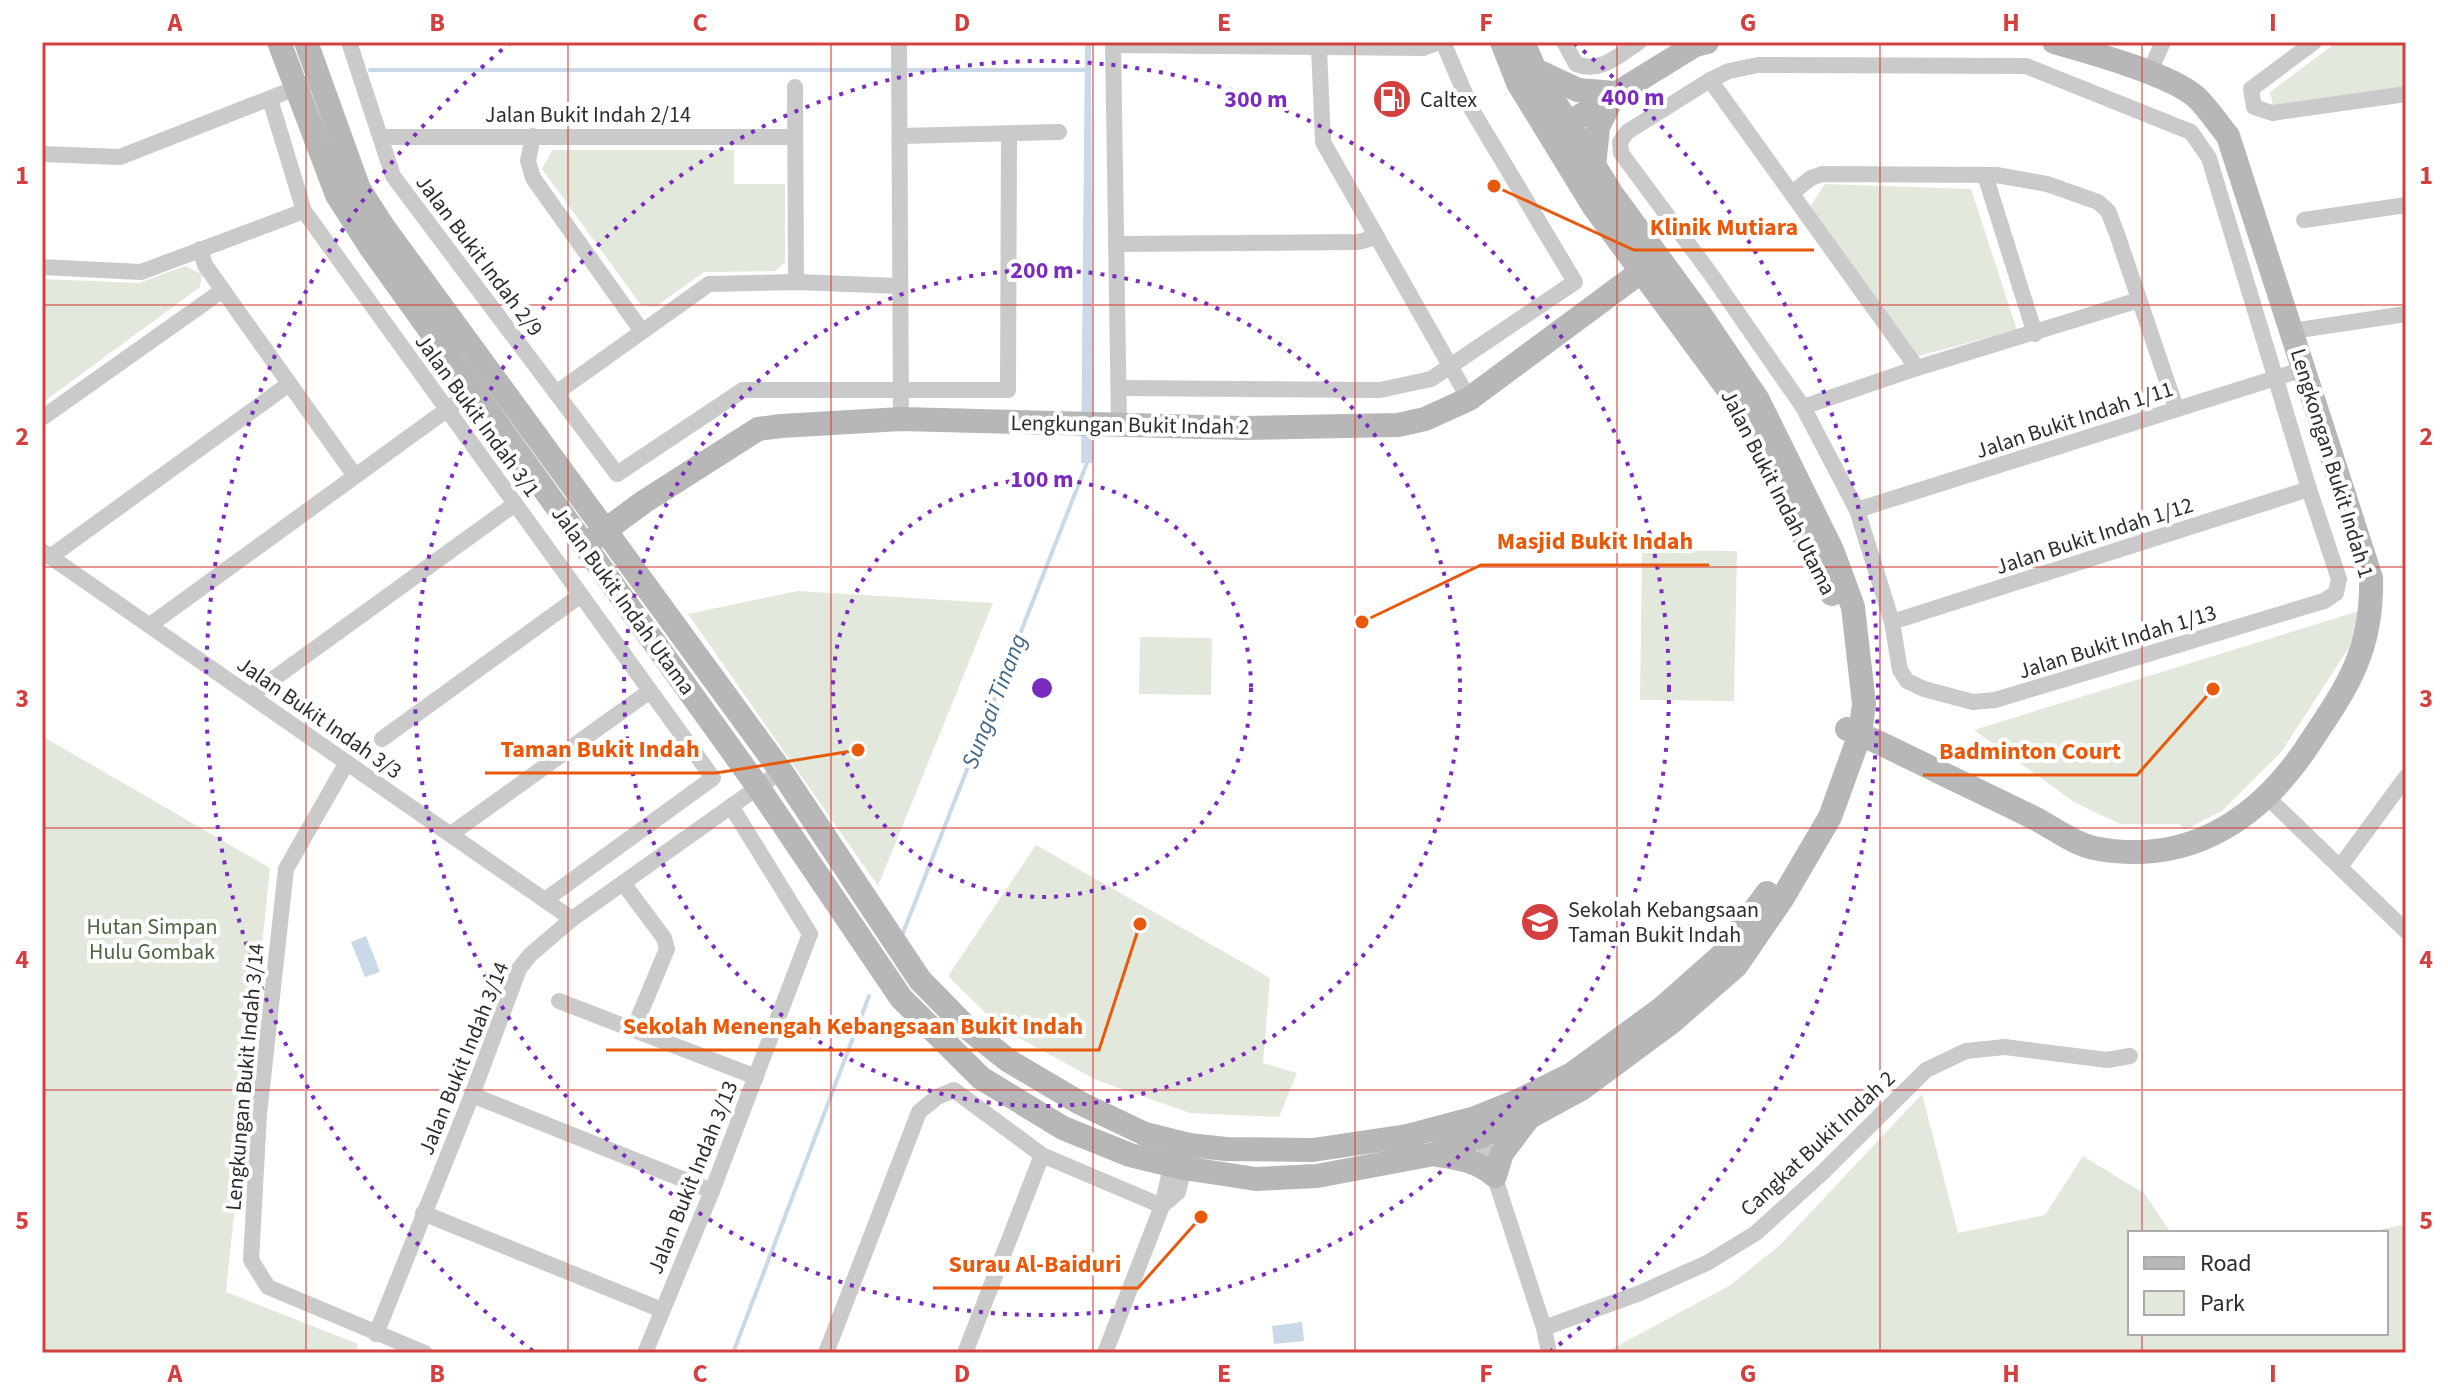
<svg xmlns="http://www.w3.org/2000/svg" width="2448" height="1395" viewBox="0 0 2448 1395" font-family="'Source Sans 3',sans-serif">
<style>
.green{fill:#e2e9dc}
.water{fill:#c9d9e7}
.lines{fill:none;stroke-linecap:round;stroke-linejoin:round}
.stream{stroke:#c9d9e7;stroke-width:4}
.street{stroke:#cacaca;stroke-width:16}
.secondary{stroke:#b7b7b7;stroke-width:24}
.grid{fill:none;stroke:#d4403f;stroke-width:2;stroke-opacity:0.55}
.ring{fill:none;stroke:#7b2cbf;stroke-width:4;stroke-dasharray:4 8}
.labels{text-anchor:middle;stroke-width:8;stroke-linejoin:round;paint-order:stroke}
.poi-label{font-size:22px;fill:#2d2d2d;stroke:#fff;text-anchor:start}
.street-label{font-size:22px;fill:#2d2d2d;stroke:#fff}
.park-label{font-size:22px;fill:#4d643f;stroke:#fff}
.water-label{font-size:24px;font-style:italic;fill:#436787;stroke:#fff}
.centre{fill:#7b2cbf;stroke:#fff;stroke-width:4}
.ring-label{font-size:24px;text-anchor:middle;font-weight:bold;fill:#7b2cbf;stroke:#fff;stroke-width:8;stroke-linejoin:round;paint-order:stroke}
.leader{fill:none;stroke:#e8590c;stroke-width:3}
.callout-dot{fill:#e8590c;stroke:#fff;stroke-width:3}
.callout-label{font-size:24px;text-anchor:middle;font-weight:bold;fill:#e8590c;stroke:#fff;stroke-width:8;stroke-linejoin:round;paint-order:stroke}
.neatline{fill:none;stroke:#d4403f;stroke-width:3}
.grid-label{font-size:26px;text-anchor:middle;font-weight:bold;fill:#d4403f}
</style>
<rect width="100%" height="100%" fill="#fff"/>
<g class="green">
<path d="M2337,42H2406V86L2273,105L2270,92Z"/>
<path d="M552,150H734V184H785V262L775,271L704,272L655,307L641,305L542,169Z"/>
<path d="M1825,184L1971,189L2017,330L1915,357L1810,207Z"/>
<path d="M185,266L202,274L200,287L42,403V279L139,283Z"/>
<path d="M1642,550L1737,551L1734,701L1640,700Z"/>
<path d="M798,591L993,603L878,886L688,614Z"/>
<path d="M2362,610L2348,649L2282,751L2222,811L2185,830L2179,824H2120L2074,802L1974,730Z"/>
<path d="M1140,637L1212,638L1211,695L1139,694Z"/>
<path d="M42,736L270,868L226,1292L358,1344L355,1353H42Z"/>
<path d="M1036,845L1270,978L1263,1063L1297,1073L1279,1117L1190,1113L1096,1080L1001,1028L948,976Z"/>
<path d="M1922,1094L1958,1233L2045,1215L2083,1156L2145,1194L2171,1233H2130V1333H2386V1233H2365L2406,1224V1353H1604L1729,1286L1780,1245Z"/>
</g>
<g class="water">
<path d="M1085,42H1091L1093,463H1081Z"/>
<path d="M366,936L380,972L365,977L351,942Z"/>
<path d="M1302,1322L1304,1341L1274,1344L1272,1326Z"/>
</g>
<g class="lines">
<g class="stream">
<path d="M370,70H895"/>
<path d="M904,70H1086"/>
<path d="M901,938L1087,463"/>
<path d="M733,1353L869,996"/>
</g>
<g class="street">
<path d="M349,42L393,176L617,474L743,390H1008L1009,134"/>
<path d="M899,42L901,419"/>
<path d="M1113,42L1119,425"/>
<path d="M1564,42L1576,64C1601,74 1619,55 1639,42"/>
<path d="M2314,42L2251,89L2254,107L2272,113L2406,94"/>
<path d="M1113,45L1423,48L1439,42"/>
<path d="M1319,47L1323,142L1469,399"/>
<path d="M1758,65L2026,66L2191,132L2209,158L2309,489L2339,579L2336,593L2324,601L1995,700L1973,702L1924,689L1907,681L1900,670L1892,622L1857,510L1803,407L1710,273L1621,153L1620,142L1627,132L1710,80L1729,71Z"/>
<path d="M2149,73L2163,42"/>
<path d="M1710,80L1917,368"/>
<path d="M795,87L796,282"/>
<path d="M270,99L304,211L713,778L545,900"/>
<path d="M533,136L528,161L533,178L641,330"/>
<path d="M901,136L1059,132"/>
<path d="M381,137H795"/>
<path d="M42,154L120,157L319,79"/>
<path d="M1985,175L2035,334"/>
<path d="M1792,193L1811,178L1822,174L1996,175L2047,184L2098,202L2108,211L2117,234L2176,408"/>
<path d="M2304,220L2406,205"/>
<path d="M1116,244L1358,242L1377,237"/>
<path d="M200,249L205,265L355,476"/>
<path d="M42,267L141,272L304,211"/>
<path d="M2292,331L2406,314"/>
<path d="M1119,388L1380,390L1431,379L1575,282L1472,110L1443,42"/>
<path d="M556,393L709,284L796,282L899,286"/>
<path d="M1803,407L1917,368L2139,300"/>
<path d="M42,418L223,290"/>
<path d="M1857,510L2304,369"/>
<path d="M42,551L572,919"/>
<path d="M50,557L289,384"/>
<path d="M1892,622L2309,489"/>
<path d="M150,625L474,390"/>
<path d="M251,695L515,504"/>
<path d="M382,739L581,595"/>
<path d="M346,764L286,869L259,1115L251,1260L268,1287L425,1353"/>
<path d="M2267,797L2406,931"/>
<path d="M451,834L650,691"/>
<path d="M2340,867L2406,777"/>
<path d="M623,883L664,938L667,949L634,1028"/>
<path d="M559,1001L756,1077"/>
<path d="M472,1095L712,1191"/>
<path d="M1479,1129L1544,1328L1549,1353"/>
<path d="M1162,1206L1178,1192L1186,1159"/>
<path d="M423,1213L662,1310"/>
<path d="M1544,1328L1640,1293L1707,1263L1756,1233L1822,1173L1926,1070L1966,1051L2005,1047L2107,1060L2130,1056"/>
<path d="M376,1334L472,1095L519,969L530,955L572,919L781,771"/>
<path d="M645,1353L712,1191L810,934L731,806"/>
<path d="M826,1353L919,1112L937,1097L954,1090L1042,1155L1162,1206"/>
<path d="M965,1353L1042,1155"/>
<path d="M1105,1353L1162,1206L1173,1158"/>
</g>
<g class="secondary">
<path d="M279,42L337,195L371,248L758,787L901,998L981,1078L1063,1128L1130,1155L1184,1168L1256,1179L1317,1176L1434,1154L1528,1118L1581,1089L1673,1021L1736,966L1782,899L1830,817L1860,734L1864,704L1853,607L1832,550L1758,400L1700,314L1612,194L1535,70L1523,42"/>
<path d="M306,42L359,189L382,225L781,771L920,980L965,1026L1009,1061L1080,1103L1145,1134L1189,1145L1226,1149L1313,1150L1407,1136L1475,1118L1518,1101L1572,1074L1661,1009L1721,956L1767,893"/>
<path d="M1502,42L1518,83L1594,207L1741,407L1832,594"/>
<path d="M1535,70L1578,90L1615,93"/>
<path d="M1554,132L1695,45L1707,42"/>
<path d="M1594,167L1598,127L1614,95"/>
<path d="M592,540L645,501L758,429L781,426L901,419L1242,428L1398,425L1425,419L1469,399L1654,262"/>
<path d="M1847,729C1872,738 1895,751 1919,762C1957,781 1996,799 2034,818C2052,827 2074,844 2094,848C2185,866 2255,823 2305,750C2345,690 2373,653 2371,578L2228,136C2218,124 2208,108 2196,97C2170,74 2089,52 2054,42"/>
<path d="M1438,1155C1459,1158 1478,1161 1495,1176L1502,1153L1527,1120"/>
</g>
</g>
<path class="grid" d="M306,42V1353M568,42V1353M831,42V1353M1093,42V1353M1355,42V1353M1617,42V1353M1880,42V1353M2142,42V1233M42,305H2406M42,567H2406M42,828H2406M42,1090H2406M2142,1333V1353"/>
<g class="ring">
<circle cx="1042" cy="688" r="209"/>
<circle cx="1042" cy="688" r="418"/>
<circle cx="1042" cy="688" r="627"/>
<path d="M533 1351A836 836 0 0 1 510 43M1574 43A836 836 0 0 1 1551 1351"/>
</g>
<defs>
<symbol id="fuel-disc" viewBox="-11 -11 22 22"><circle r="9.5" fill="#d4403f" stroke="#fff"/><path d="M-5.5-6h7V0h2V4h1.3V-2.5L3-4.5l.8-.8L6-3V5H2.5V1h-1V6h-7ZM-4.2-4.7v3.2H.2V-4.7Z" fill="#fff"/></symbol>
<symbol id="school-disc" viewBox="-11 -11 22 22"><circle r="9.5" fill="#d4403f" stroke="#fff"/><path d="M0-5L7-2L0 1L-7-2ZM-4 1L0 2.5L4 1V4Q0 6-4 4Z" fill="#fff"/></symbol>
</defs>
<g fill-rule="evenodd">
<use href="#fuel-disc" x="1370" y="77" width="44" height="44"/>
<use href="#school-disc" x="1518" y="900" width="44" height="44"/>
</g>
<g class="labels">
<g class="poi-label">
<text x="1420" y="107">Caltex</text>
<text x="1568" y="917">Sekolah Kebangsaan<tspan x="1568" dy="25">Taman Bukit Indah</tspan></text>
</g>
<g class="street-label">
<text x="588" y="122">Jalan Bukit Indah 2/14</text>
<text transform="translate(480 255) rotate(53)" y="8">Jalan Bukit Indah 2/9</text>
<text transform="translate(478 415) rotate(54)" y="8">Jalan Bukit Indah 3/1</text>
<text transform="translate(2074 419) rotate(-18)" y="8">Jalan Bukit Indah 1/11</text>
<text transform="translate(1130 424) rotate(1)" y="8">Lengkungan Bukit Indah 2</text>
<text transform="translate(2333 463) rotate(73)" y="8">Lengkongan Bukit Indah 1</text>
<text transform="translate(1779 492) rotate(63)" y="8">Jalan Bukit Indah Utama</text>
<text transform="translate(2094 535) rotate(-18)" y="8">Jalan Bukit Indah 1/12</text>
<text transform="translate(624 600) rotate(54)" y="8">Jalan Bukit Indah Utama</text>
<text transform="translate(2117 641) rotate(-17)" y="8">Jalan Bukit Indah 1/13</text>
<text transform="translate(320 717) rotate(35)" y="8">Jalan Bukit Indah 3/3</text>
<text transform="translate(463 1058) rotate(-68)" y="8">Jalan Bukit Indah 3/14</text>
<text transform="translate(244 1077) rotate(-85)" y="8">Lengkungan Bukit Indah 3/14</text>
<text transform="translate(1817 1143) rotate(-43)" y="8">Cangkat Bukit Indah 2</text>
<text transform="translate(692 1177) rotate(-68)" y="8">Jalan Bukit Indah 3/13</text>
</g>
<g class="park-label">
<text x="152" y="934">Hutan Simpan<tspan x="152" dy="25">Hulu Gombak</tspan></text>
</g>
<g class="water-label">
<text transform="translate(994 701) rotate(-69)" y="8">Sungai Tinang</text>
</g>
</g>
<circle cx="1042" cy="688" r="12" class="centre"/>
<g class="ring-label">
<text x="1633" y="105">400 m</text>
<text x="1256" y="107">300 m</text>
<text x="1042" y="278">200 m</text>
<text x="1042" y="487">100 m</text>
</g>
<path class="leader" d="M1494 186L1634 250H1814M1362 622L1481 565H1709M858 750L716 773H485M2213 689L2137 775H1923M1140 924L1099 1050H606M1201 1217L1138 1288H933"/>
<g class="callout-dot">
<circle cx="1494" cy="186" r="8"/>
<circle cx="1362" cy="622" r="8"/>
<circle cx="858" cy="750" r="8"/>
<circle cx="2213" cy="689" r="8"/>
<circle cx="1140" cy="924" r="8"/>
<circle cx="1201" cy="1217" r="8"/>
</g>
<g class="callout-label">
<text x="1724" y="235">Klinik Mutiara</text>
<text x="1595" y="549">Masjid Bukit Indah</text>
<text x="600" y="757">Taman Bukit Indah</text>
<text x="2030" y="759">Badminton Court</text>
<text x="853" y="1034">Sekolah Menengah Kebangsaan Bukit Indah</text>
<text x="1035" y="1272">Surau Al-Baiduri</text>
</g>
<rect width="2448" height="1395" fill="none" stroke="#ffffff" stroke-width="88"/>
<rect x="2128" y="1231" width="260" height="104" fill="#ffffff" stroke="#ababab" stroke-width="2"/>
<rect x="2144" y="1257" width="40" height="12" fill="#b7b7b7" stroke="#ababab" stroke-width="2"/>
<text x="2200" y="1271" font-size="24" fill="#2d2d2d">Road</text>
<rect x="2144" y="1291" width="40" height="24" fill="#e2e9dc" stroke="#ababab" stroke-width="2"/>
<text x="2200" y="1311" font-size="24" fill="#2d2d2d">Park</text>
<rect x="44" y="44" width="2360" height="1307" class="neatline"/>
<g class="grid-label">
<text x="175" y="31">A</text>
<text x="437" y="31">B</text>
<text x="700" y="31">C</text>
<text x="962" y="31">D</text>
<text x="1224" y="31">E</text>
<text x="1486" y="31">F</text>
<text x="1748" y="31">G</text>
<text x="2011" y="31">H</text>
<text x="2273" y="31">I</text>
<text x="22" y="184">1</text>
<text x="2426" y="184">1</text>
<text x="22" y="445">2</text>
<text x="2426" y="445">2</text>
<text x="22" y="707">3</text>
<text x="2426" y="707">3</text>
<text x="22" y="968">4</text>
<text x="2426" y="968">4</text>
<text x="22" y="1229">5</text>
<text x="2426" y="1229">5</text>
<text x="175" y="1382">A</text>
<text x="437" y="1382">B</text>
<text x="700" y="1382">C</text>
<text x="962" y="1382">D</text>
<text x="1224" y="1382">E</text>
<text x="1486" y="1382">F</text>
<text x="1748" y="1382">G</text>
<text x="2011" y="1382">H</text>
<text x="2273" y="1382">I</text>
</g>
</svg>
